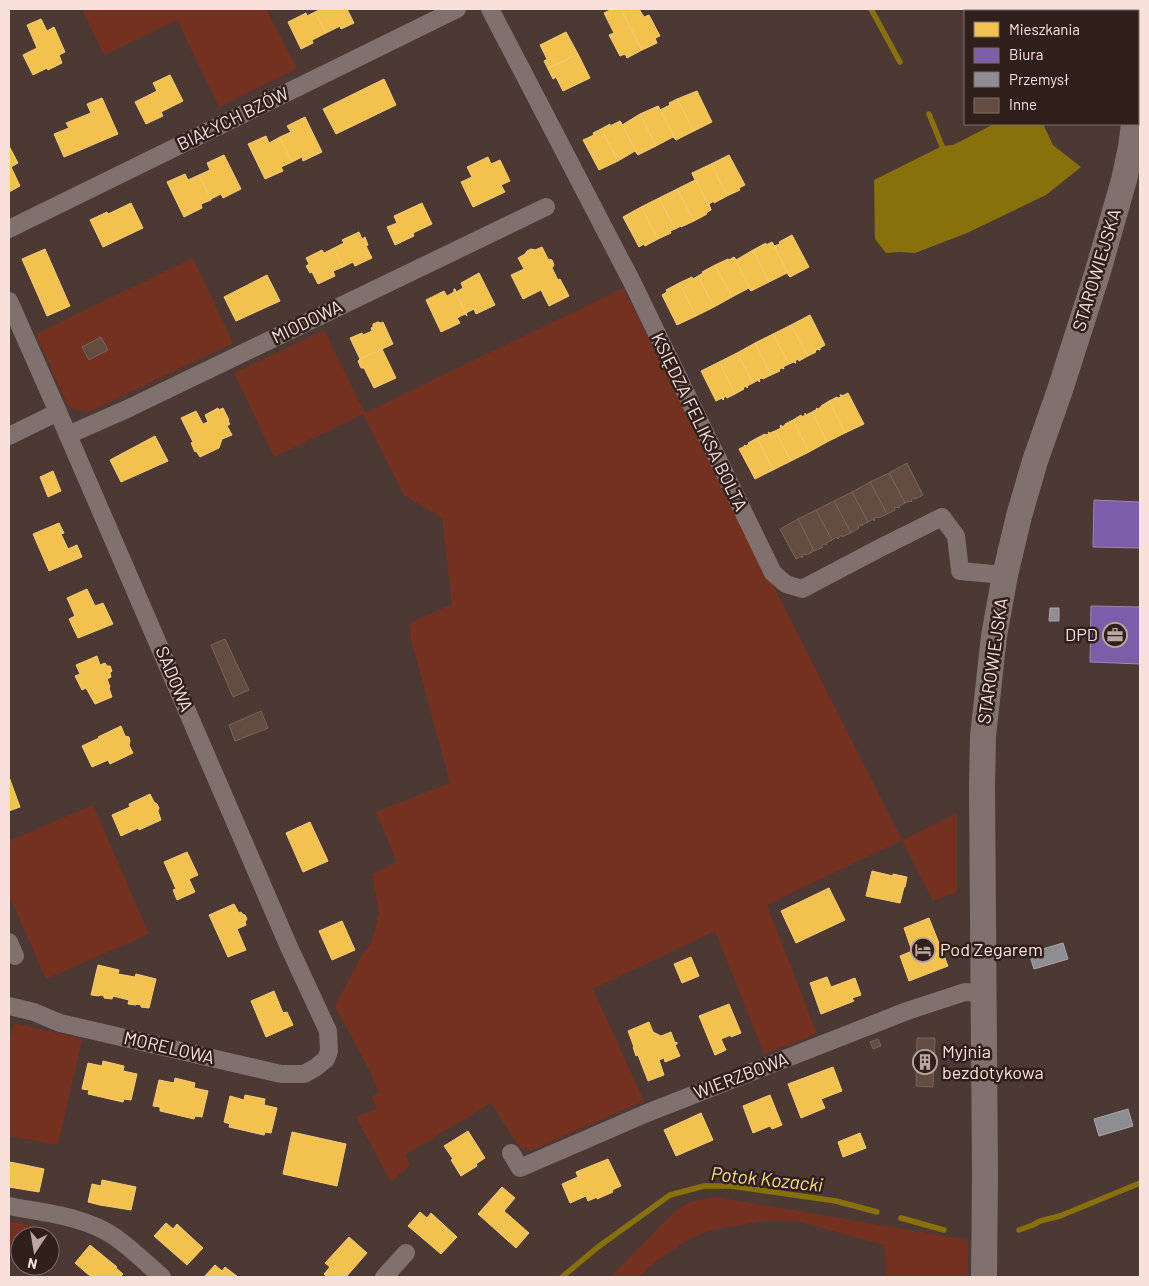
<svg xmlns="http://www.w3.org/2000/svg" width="1149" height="1286" viewBox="0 0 1149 1286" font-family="Barlow,sans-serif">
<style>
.green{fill:#753120}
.water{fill:#88710a}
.homes{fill:#f2c14e;stroke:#f4cb78}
.offices{fill:#7b5ea7;stroke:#a185b7}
.industry{fill:#8d8d92;stroke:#ada6a8}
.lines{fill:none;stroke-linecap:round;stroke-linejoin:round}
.stream{stroke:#88710a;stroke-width:5.5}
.building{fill:#644d40;stroke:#75665f}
.street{stroke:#80716e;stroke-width:18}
.secondary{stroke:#80716e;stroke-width:26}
.labels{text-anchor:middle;stroke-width:5;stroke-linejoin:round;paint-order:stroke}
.street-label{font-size:18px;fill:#f9e1db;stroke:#30201b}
.poi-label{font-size:18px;fill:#f9e1db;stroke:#30201b;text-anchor:start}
.water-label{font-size:19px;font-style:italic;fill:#f9e183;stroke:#30201b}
</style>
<rect width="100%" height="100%" fill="#4c3934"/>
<g class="green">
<path d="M82,9H266L297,69L219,107L177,20L104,55Z"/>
<path d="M193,258L233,343L87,413L68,406L36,334Z"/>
<path d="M623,288L902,840L957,813V892L933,901L902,840L767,905L817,1034L764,1054L715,931L593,989L644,1101L532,1150L520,1148L491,1103L405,1155L410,1165L391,1182L356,1117L377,1108L371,1097L379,1093L370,1071L335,1006L360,958L372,942L379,913L372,874L397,862L376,812L450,783L411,639L409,624L452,604L442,518L404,495L363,414L274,457L234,373L324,330L365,413Z"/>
<path d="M93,805L149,934L46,979L9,895V841Z"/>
<path d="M14,1023L82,1039L58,1145L9,1136V1044Z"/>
<path d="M716,1197L968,1240V1277H887L884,1245L797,1221H764L712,1230L689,1239L655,1262L639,1277H611L674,1212L690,1202Z"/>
<path d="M9,1221L38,1227L32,1236H20V1252L18,1255L9,1247Z"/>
</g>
<path class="water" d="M994,124H1043L1053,145L1081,167L1046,195L967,233L915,253L900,252L886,253L875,239L874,180L942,146L953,145Z"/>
<g class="homes">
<path d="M321,9H347L354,23L341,29L340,26L326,33L315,12Z"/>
<path d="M612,9H621L642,50L627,58L625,54L620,56L609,35L614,33L604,13Z"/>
<path d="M621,9H639L644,17L649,15L660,36L655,38L657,43L642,50Z"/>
<path d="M315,12L326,33L312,40L313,43L301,49L288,22L306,13L307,16Z"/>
<path d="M41,19L47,31L54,27L65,52L59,55L62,63L48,70L47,68L33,75L23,55L37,48L27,25Z"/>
<path d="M566,32L578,54L548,69L544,61L547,59L540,45Z"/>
<path d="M578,54L590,78L563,91L556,77L553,79L548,69Z"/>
<path d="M170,75L183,101L161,112L163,116L146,124L135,102L157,91L153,83Z"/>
<path d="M384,79L396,105L336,134L323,109Z"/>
<path d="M697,91L712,122L694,131L677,99Z"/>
<path d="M102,98L118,134L64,157L54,134L69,128L66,123L91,113L87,104Z"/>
<path d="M677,99L694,131L676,140L658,106L660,110L670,105L669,103Z"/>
<path d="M658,106L676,140L673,137L656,146L640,114Z"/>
<path d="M640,114L656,146L638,155L620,121L622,125Z"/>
<path d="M305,117L322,152L303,161L302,157L292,162L280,137L291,132L287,126Z"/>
<path d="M620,121L638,155L635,151L618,161L601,129L610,124V126Z"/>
<path d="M601,129L618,161L599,170L583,140L594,135L593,133Z"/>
<path d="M266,136L269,143L280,137L292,162L281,167L283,171L265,179L248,144Z"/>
<path d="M9,146L18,163L11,167L20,186L9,192Z"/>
<path d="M224,155L241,189L223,198L221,194L211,199L199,175L210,170L207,163Z"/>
<path d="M729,155L745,185L739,188L740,190L727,196L711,164Z"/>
<path d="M488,157L491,164L500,160L510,181L501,185L505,192L473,207L461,182L472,177L467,167Z"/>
<path d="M711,164L727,196L714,203V201L709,204L711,210L692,173Z"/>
<path d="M692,173L711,210L706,213L707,214L694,221L677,189L695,180Z"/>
<path d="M185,174L188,180L199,175L211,200L201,204L202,208L184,217L167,182Z"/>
<path d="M677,189L694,221L681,227V226L675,229L659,198Z"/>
<path d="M659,198L675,229L670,231L671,233L658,239L641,207Z"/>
<path d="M131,203L143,228L103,247L90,220L107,212L108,214Z"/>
<path d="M422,203L432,224L413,233L414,236L395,245L387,227L397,223L394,216Z"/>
<path d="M641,207L658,239L645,246L644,244L639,247L623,217Z"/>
<path d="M359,232L362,239L365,237L368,245L366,246L372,258L355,266L353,262L343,267L334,248L344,243L342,240Z"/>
<path d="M792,235L809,267L790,277L772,242L774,246L780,244L779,242Z"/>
<path d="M772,242L790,277L787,273L769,282L753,250L766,243V245Z"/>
<path d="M542,247L548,259L552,260L554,265L552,268L558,280L560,279L569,296L549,306L541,290L523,299L511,275L524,269L518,258L525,254L527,251L531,249L535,250Z"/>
<path d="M334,248L343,267L333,271L335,276L318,284L312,272L310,273L306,266L309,264L306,258L322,250L324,253Z"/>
<path d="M45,249L70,306L47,316L22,259Z"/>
<path d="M753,250L769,282L751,291L734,257L736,260Z"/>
<path d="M734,257L751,291L749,288L732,297L715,265L728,259L729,260Z"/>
<path d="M715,265L732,297L714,307L698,276L703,273L702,272Z"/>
<path d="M479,273L495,305L476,314L474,309L466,313L467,316L454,289H455L456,292L463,288L461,283Z"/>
<path d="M267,275L280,301L236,321L224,297Z"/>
<path d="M698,276L714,307L696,316L679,283L692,277L693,279Z"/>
<path d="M679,283L696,316L677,325L662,295L667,292L666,290Z"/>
<path d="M454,289L467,316L465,314L457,318L460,323L441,332L426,300L444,291L447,296L454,292Z"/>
<path d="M810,315L825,345L820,348V350H819L818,349L815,351L816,352L808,356L791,325Z"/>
<path d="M378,322L381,323L383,322L393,344L360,359L350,338L362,333L363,335L372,331L371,328L373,327V324Z"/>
<path d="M791,325L808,356L799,361L798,359L795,361L796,363H795L794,362L789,364L773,334Z"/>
<path d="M773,334L789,364L783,367L784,369L782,368L779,369L780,371L771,375L755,343Z"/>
<path d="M755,343L771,375L763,379L762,378L759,379L760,381L759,382L758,380L753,383L737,353Z"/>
<path d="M382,349L396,378L374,388L364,368H361L358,361L360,359Z"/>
<path d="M737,353L753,383L747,386L748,387L747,388L746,386L743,388L744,389L735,394L719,362Z"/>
<path d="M719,362L735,394L727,398L726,396L723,398L724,399L723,400L722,398L716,401L701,371Z"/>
<path d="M848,393L864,424L845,433L829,401L837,397L838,398L841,397L840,395H842V396Z"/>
<path d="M829,401L845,433L827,442L812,412L817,409L816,408L818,409L821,407V406Z"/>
<path d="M218,408L219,410L223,408L229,420L228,421L230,424L227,426L232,435L222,439L219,448L200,457L196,451L195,452L191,443L193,442L181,418L196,411L203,424L208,422L205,415Z"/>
<path d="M812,412L827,442L809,452L793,420L801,415L802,417L805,415V413L806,415Z"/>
<path d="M793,420L809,452L791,461L775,431L781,428L780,426L781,425L782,427L785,425V424Z"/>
<path d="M775,431L791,461L773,470L757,438L765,434L766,435L769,434L768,432L770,433Z"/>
<path d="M155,436L168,461L121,482L110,460Z"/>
<path d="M757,438L773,470L755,479L739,449L745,446L744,445L746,446L749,444L748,443Z"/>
<path d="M53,471L61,491L48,497L40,477Z"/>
<path d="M59,523L64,533L61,534L68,549L77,545L82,557L49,571L33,534Z"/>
<path d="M87,589L95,606L103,603L113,624L78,638L69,619L75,616L67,598Z"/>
<path d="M97,656L100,665L105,663L107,666H110L112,671L110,673L111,677L107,679L110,687L109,688L112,697L95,704L86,688L82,690L75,676L80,674L76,665Z"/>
<path d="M121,726L125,736L129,737L130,741L129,745L133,753L110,764L108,760L92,767L82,746L99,738L98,737Z"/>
<path d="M9,777L20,807L9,811Z"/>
<path d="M150,794L154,802L157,804L159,808L158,811L161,820L139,830L138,828L121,836L112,815L130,807L129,804Z"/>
<path d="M310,822L328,861L303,872L286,833Z"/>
<path d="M187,852L198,875L189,879L195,892L177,900L173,890L176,889L164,862Z"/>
<path d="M872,871L893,876V874L907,877L905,887H904L900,903L866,896Z"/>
<path d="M829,888L845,920L796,943L781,911Z"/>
<path d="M234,904L239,913L241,912L242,914L245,915L247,919L245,922L246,925L237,929L246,950L228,957L209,915Z"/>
<path d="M929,918L948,966L909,981L900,956L912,951L904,928Z"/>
<path d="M342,921L355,950L332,960L319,931Z"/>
<path d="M691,957L699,976L682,983L674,964Z"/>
<path d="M98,965L119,970L118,974L135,977L136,974L156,979L149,1008L141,1007V1005L137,1004L136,1005L128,1004L129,1000L113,996L112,999L104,998V996L100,995L99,996L91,995Z"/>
<path d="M827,977L831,987L855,978L861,995L852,998L854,1001L821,1014L810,983Z"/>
<path d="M274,991L283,1013L287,1012L293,1025L266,1037L251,1001Z"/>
<path d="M729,1004L741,1033L731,1037V1035L721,1039L726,1050L715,1055L699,1016Z"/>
<path d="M649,1022L653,1032L661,1036L671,1032L675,1043L677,1042V1044L675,1045L680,1056L665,1062L664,1058L659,1060L664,1075L648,1081L638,1055L636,1056L633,1047H634L628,1031Z"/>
<path d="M103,1061L124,1066L123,1071L137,1074L131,1100L124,1099L123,1102L88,1094L89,1090L82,1089L88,1063L102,1066Z"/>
<path d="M833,1067L842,1091L821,1099L825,1108L801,1118L788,1084Z"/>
<path d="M175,1078L195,1083L194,1088L208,1091L202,1117L195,1116L194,1119L160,1111V1107L153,1106L159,1080L174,1083Z"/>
<path d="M245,1095L265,1099L264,1105L277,1108L271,1133L265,1132L264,1135L229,1127L230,1124L224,1122L230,1096L244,1100Z"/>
<path d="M770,1095L782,1125L772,1129L770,1126L753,1133L743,1106Z"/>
<path d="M701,1113L713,1140L676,1156L664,1130Z"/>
<path d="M468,1131L485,1158L476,1164L477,1166L461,1176L451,1160L453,1159L444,1146Z"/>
<path d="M292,1132L346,1144L337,1186L283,1174Z"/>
<path d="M860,1133L866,1148L843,1157L838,1142Z"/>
<path d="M608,1159L621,1186L612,1190L613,1192L597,1199V1197L588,1201L586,1196L570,1203L562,1184L578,1177L576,1172Z"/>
<path d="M10,1162L44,1169L39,1192L9,1187Z"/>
<path d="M102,1180L136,1187L131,1210L100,1205L88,1202L92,1184L101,1186Z"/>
<path d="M502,1187L515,1198L504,1211L529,1233L516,1248L478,1214Z"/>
<path d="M420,1212L427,1218L431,1213L457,1237L441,1254L408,1226Z"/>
<path d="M166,1223L173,1229L177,1224L203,1248L187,1265L154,1236Z"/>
<path d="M349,1237L367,1253L346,1277H327L324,1274L330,1267L325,1263Z"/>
<path d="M90,1245L117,1267L116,1268L123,1274L120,1277H91L75,1263Z"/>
<path d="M215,1265L222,1271L225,1267L238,1277H204Z"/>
</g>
<g class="offices">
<path d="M1094,500L1140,502V548L1093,547Z"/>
<path d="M1091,606L1140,607V664L1090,662Z"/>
</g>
<g class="industry">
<path d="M1050,608H1059V621H1049Z"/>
<path d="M1063,943L1068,959L1034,969L1029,953Z"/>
<path d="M1128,1109L1133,1126L1099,1136L1094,1119Z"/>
</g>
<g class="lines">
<g class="stream">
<path d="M871,9L900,62"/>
<path d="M929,114L942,146"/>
<path d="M901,1218L944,1230"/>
<path d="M1019,1230L1033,1225L1040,1221L1060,1216L1140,1183"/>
<path d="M562,1277L598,1247L670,1195L704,1186H731L836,1201L877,1212"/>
</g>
</g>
<g class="building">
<path d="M101,337L108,350L89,360L82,347Z"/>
<path d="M907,463L923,495L915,499L914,498L911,500L912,501L911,502L910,501L905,503L889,473Z"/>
<path d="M889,473L905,503L899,506L900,507L898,508V507L894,508L895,510L887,514L870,482Z"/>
<path d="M870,482L887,514L878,518V517L874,518L875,520L874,521L873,519L868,522L852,492Z"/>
<path d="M852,492L868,522L862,525L863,526L861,525L858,527L859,528L851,533L834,501Z"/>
<path d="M834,501L851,533L842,537V535L839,537V538L838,539L837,537L832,540L816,510Z"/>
<path d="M816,510L832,540L826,543L827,545H826L825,544L822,545L823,547L814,551L798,519Z"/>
<path d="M798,519L814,551L806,555L805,554L802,555L803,557L802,558L801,556L796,559L780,529Z"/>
<path d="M225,639L249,690L233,697L211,645Z"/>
<path d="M261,711L268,728L235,741L229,725Z"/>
<path d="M917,1038H935L933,1087L916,1086Z"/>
<path d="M878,1039L881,1046L873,1049L870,1042Z"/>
<path d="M916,1065H933V1072H917Z"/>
</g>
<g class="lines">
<g class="street">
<path d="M490,9L632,282L773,573L786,584L802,589L878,549L942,517L956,536L960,571L1005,575"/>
<path d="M9,229L457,9"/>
<path d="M9,301L58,412L289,947L328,1031L329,1051L326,1059L315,1068L304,1074H281L60,1023L34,1012L9,1006"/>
<path d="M68,435L127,409L546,207"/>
<path d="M9,436L58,412"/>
<path d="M9,942L15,956"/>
<path d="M511,1153L520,1168L647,1113L907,1011L965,992L982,993"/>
<path d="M9,1206C44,1213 85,1216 115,1237C132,1249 147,1264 162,1277"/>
<path d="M384,1277L406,1253"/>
</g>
<g class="secondary">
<path d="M1138,100L1140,81"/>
<path d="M984,1277L985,1176L982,787L983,736L994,636L1005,575L1019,516L1035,461L1060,390L1098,271L1124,180L1131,147L1134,124"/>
</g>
</g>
<defs>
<symbol id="office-ring" viewBox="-11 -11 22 22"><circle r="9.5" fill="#30201b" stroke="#bca6a1" stroke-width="1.5"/><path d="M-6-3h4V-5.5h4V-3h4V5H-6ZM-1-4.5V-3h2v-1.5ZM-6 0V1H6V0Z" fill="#bca6a1"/></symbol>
<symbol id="hotel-ring" viewBox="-11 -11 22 22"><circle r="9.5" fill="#30201b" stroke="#bca6a1" stroke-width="1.5"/><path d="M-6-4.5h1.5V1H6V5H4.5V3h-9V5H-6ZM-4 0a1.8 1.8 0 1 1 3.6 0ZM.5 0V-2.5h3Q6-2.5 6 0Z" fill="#bca6a1"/></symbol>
<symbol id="building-ring" viewBox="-11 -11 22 22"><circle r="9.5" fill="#30201b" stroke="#bca6a1" stroke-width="1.5"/><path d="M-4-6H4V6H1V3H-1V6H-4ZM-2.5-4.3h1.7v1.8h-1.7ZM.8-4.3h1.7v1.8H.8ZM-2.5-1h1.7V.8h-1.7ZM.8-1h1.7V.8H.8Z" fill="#bca6a1"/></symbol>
</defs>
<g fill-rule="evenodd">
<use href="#office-ring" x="1101" y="621" width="28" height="28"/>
<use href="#hotel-ring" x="909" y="936" width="28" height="28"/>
<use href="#building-ring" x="911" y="1048" width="28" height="28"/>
</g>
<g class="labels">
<g class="street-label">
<text transform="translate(233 119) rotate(-26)" y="6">BIAŁYCH BZÓW</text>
<text transform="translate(1097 270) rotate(-73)" y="6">STAROWIEJSKA</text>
<text transform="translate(307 322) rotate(-26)" y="6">MIODOWA</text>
<text transform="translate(699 422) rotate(64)" y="6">KSIĘDZA FELIKSA BOLTA</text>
<text transform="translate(993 661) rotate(-82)" y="6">STAROWIEJSKA</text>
<text transform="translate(174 679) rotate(67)" y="6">SADOWA</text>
<text transform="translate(169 1048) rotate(13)" y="6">MORELOWA</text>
<text transform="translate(741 1076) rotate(-21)" y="6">WIERZBOWA</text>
</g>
<g class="poi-label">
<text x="1098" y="641" text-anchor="end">DPD</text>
<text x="940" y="956">Pod Zegarem</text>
<text x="942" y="1058">Myjnia<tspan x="942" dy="21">bezdotykowa</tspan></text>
</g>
<g class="water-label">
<text transform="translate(767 1179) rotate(6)" y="7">Potok Kozacki</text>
</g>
</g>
<rect width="1149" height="1286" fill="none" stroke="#f9e1db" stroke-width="20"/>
<rect x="964" y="10" width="175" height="115" fill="#30201b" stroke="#806d68"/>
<rect x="974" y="22" width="25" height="15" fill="#f2c14e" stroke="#806d68"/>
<text x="1009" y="35" font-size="15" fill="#f9e1db">Mieszkania</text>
<rect x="974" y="48" width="25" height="15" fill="#7b5ea7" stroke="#806d68"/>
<text x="1009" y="60" font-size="15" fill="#f9e1db">Biura</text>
<rect x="974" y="72" width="25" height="15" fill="#8d8d92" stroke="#806d68"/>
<text x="1009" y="85" font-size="15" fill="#f9e1db">Przemysł</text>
<rect x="974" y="98" width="25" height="15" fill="#644d40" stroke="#806d68"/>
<text x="1009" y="110" font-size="15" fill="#f9e1db">Inne</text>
<g transform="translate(35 1251) rotate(192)"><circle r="24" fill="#30201b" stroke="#806d68"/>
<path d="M0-4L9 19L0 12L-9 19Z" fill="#bca6a1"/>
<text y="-8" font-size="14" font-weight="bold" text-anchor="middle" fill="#f9e1db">N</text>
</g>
</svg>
